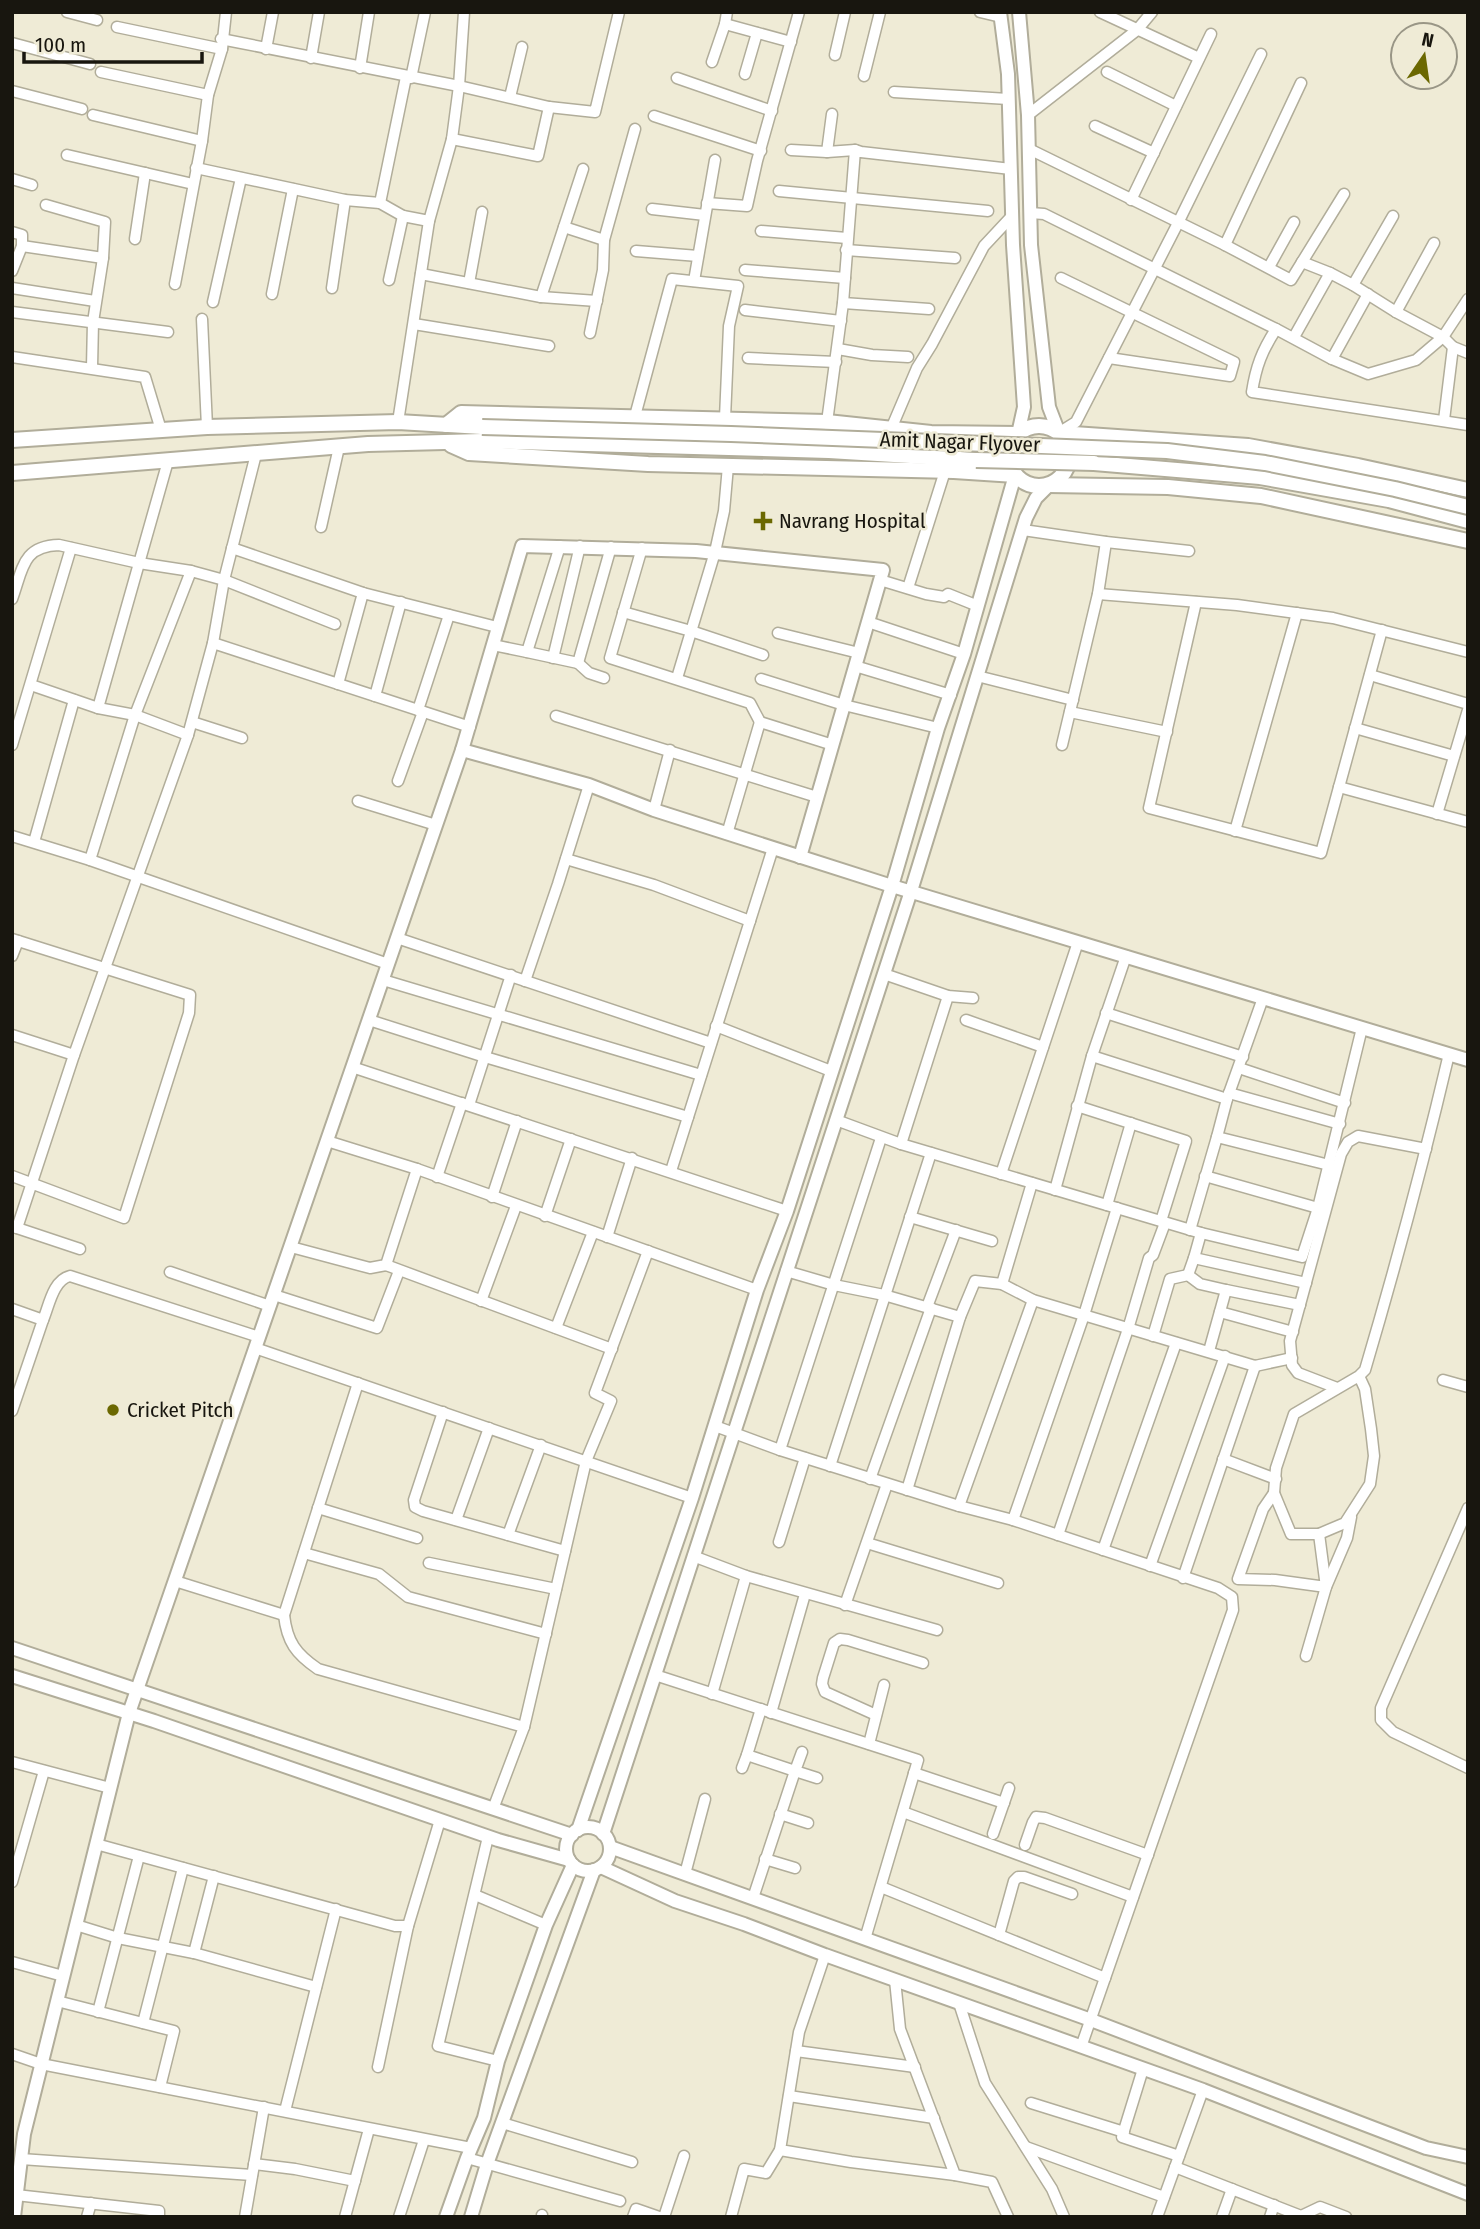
<svg xmlns="http://www.w3.org/2000/svg" width="1480" height="2229" viewBox="0 0 1480 2229" font-family="'Fira Sans Condensed',sans-serif">
<style>
.lines{fill:none;stroke-linecap:round;stroke-linejoin:round}
.minor-casing{stroke:#b1ad9a;stroke-width:13}
.tertiary-casing{stroke:#b1ad9a;stroke-width:16}
.secondary-casing{stroke:#b1ad9a;stroke-width:16}
.primary-casing{stroke:#b1ad9a;stroke-width:18}
.minor{stroke:#fff;stroke-width:10}
.tertiary{stroke:#fff;stroke-width:12}
.secondary{stroke:#fff;stroke-width:12}
.primary{stroke:#fff;stroke-width:14}
.primary-bridge-casing{stroke:#b1ad9a;stroke-width:18;stroke-linecap:butt}
.primary-bridge{stroke:#fff;stroke-width:14}
.poi-dot{fill:#6b6801;stroke:#efebd6;stroke-width:2.5}
.labels{text-anchor:middle;stroke-width:5;stroke-linejoin:round;paint-order:stroke}
.street-label{font-size:21px;fill:#18160f;stroke:#efebd6}
.poi-label{font-size:21px;fill:#18160f;stroke:#efebd6;text-anchor:start}
</style>
<rect width="100%" height="100%" fill="#efebd6"/>
<g class="lines">
<defs>
<g id="minor">
<path d="M67,12L97,20"/>
<path d="M980,12L1001,17"/>
<path d="M1100,12L1199,58"/>
<path d="M725,24L727,12"/>
<path d="M117,27L222,49"/>
<path d="M221,39L459,86L549,107L595,112L619,12"/>
<path d="M12,43L90,64"/>
<path d="M266,49L273,12"/>
<path d="M835,55L845,12"/>
<path d="M311,58L319,12"/>
<path d="M712,62L725,24L791,42"/>
<path d="M360,68L369,12"/>
<path d="M101,72L208,95"/>
<path d="M1107,72L1176,106"/>
<path d="M745,74L757,33"/>
<path d="M864,76L880,12"/>
<path d="M411,78L425,12"/>
<path d="M677,78L772,111"/>
<path d="M12,91L82,109"/>
<path d="M894,92L1008,99"/>
<path d="M510,97L522,47"/>
<path d="M93,115L202,141"/>
<path d="M1028,115L1137,30L1152,12"/>
<path d="M654,116L761,151"/>
<path d="M1095,126L1154,153"/>
<path d="M452,139L538,156L549,107"/>
<path d="M1029,149L1225,245L1291,280L1344,194"/>
<path d="M791,150L827,152L855,150"/>
<path d="M827,152L832,114"/>
<path d="M67,155L193,184"/>
<path d="M196,168L345,200L380,203L403,216L429,221"/>
<path d="M12,179L32,185"/>
<path d="M779,191L988,211"/>
<path d="M1131,200L1211,34"/>
<path d="M380,203L406,77"/>
<path d="M707,203L747,206L757,161L799,12"/>
<path d="M46,205L105,222L103,258L93,322L92,367"/>
<path d="M652,209L705,215"/>
<path d="M1030,213L1044,214L1276,329"/>
<path d="M564,227L604,240"/>
<path d="M761,231L847,238"/>
<path d="M12,232L22,235V246L12,271"/>
<path d="M135,239L145,173"/>
<path d="M1225,245L1301,83"/>
<path d="M22,246L103,258"/>
<path d="M846,250L955,258"/>
<path d="M636,251L698,256"/>
<path d="M1302,262L1330,273L1353,285L1396,312L1443,337L1453,347L1468,353"/>
<path d="M1269,267L1294,222"/>
<path d="M745,270L845,278"/>
<path d="M421,274L541,297L597,301"/>
<path d="M1061,278L1234,362L1230,376L1109,358"/>
<path d="M389,280L403,216"/>
<path d="M694,281L715,160"/>
<path d="M469,283L482,212"/>
<path d="M175,284L202,141L208,95L222,49L226,12"/>
<path d="M1353,285L1393,216"/>
<path d="M12,288L95,301"/>
<path d="M332,288L345,200"/>
<path d="M272,294L293,189"/>
<path d="M541,297L583,169"/>
<path d="M1468,299L1443,337L1416,360L1368,374L1332,359L1276,329C1262,351 1256,366 1252,392L1468,425"/>
<path d="M213,302L241,178"/>
<path d="M843,303L929,309"/>
<path d="M745,310L841,321"/>
<path d="M12,312L168,332"/>
<path d="M1396,312L1434,243"/>
<path d="M202,319L207,427"/>
<path d="M414,324L549,346"/>
<path d="M590,333L603,270L604,240L635,129"/>
<path d="M1294,337L1330,273"/>
<path d="M838,349L872,355L908,357"/>
<path d="M12,357L145,377L161,430"/>
<path d="M748,358L836,362"/>
<path d="M1332,359L1368,294"/>
<path d="M635,416L672,279L738,286L729,326L725,418"/>
<path d="M1444,420L1453,347"/>
<path d="M398,422L429,221L452,139L459,86L464,12"/>
<path d="M827,422L843,303L855,150L861,152L1011,169"/>
<path d="M891,429L917,368L932,344L984,246L1012,216"/>
<path d="M1060,432L1076,422L1178,223L1261,54"/>
<path d="M321,527L339,447"/>
<path d="M1023,530L1106,542L1189,551"/>
<path d="M560,546L527,652L578,663L611,547"/>
<path d="M232,548L363,593L497,627"/>
<path d="M642,548L610,658L750,703L760,722"/>
<path d="M880,580L926,594L944,597L948,594L978,606"/>
<path d="M908,588L945,471"/>
<path d="M1098,594L1237,605L1333,618L1468,652"/>
<path d="M12,599C23,569 22,546 59,545L139,563L191,571"/>
<path d="M1196,602L1149,808L1321,853L1382,630"/>
<path d="M623,612L691,631L763,655"/>
<path d="M868,622L964,654"/>
<path d="M778,633L859,653"/>
<path d="M213,643L470,727"/>
<path d="M493,645L527,652"/>
<path d="M553,658L580,546"/>
<path d="M578,663L589,673L604,678"/>
<path d="M855,666L951,695"/>
<path d="M1370,675L1468,704"/>
<path d="M977,676L1073,700"/>
<path d="M677,678L715,552L724,511L728,466"/>
<path d="M761,679L844,705L938,728"/>
<path d="M338,684L363,593"/>
<path d="M31,685L98,708L135,715L188,735"/>
<path d="M375,696L401,602"/>
<path d="M98,708L168,461"/>
<path d="M418,710L449,615"/>
<path d="M1070,712L1167,732"/>
<path d="M556,716L817,797"/>
<path d="M192,722L242,738"/>
<path d="M1355,728L1454,756"/>
<path d="M12,745L71,548"/>
<path d="M1062,745L1098,594L1106,542"/>
<path d="M398,781L423,712"/>
<path d="M1339,787L1468,822"/>
<path d="M358,801L436,825"/>
<path d="M654,810L670,750"/>
<path d="M1437,814L1468,710"/>
<path d="M1235,831L1297,613"/>
<path d="M727,834L760,722L833,745"/>
<path d="M12,836L90,860L388,964"/>
<path d="M34,842L74,700"/>
<path d="M566,859L654,885L750,921"/>
<path d="M90,860L135,715L191,571L224,580L335,624"/>
<path d="M397,938L711,1043"/>
<path d="M12,939L190,995L189,1013L124,1218L12,1176"/>
<path d="M12,956L18,941"/>
<path d="M884,974L948,996L973,998"/>
<path d="M383,980L701,1075"/>
<path d="M525,981L558,884L589,785"/>
<path d="M1106,1013L1243,1057"/>
<path d="M369,1020L485,1057L688,1117"/>
<path d="M966,1020L1043,1047"/>
<path d="M716,1026L831,1071"/>
<path d="M12,1035L74,1055"/>
<path d="M1092,1056L1227,1099"/>
<path d="M352,1067L787,1211"/>
<path d="M1239,1068L1345,1103"/>
<path d="M1229,1093L1340,1124"/>
<path d="M469,1105L511,975"/>
<path d="M1077,1106L1186,1141L1161,1221"/>
<path d="M836,1120L901,1144L1201,1233L1302,1257L1318,1208L1362,1028"/>
<path d="M1217,1137L1227,1099L1263,998"/>
<path d="M327,1141L417,1169L757,1290"/>
<path d="M901,1144L948,996"/>
<path d="M671,1171L773,848"/>
<path d="M1001,1174L1078,942"/>
<path d="M1205,1176L1318,1208"/>
<path d="M437,1177L462,1103"/>
<path d="M1055,1190L1092,1056L1126,956"/>
<path d="M492,1197L517,1121"/>
<path d="M1107,1205L1131,1123"/>
<path d="M545,1216L571,1139"/>
<path d="M910,1217L992,1241"/>
<path d="M12,1227L17,1228L74,1055L188,735L213,643L224,580L256,454"/>
<path d="M17,1228L80,1249"/>
<path d="M1190,1230L1217,1137L1329,1165"/>
<path d="M1201,1233L1194,1258L1306,1283"/>
<path d="M607,1237L632,1158"/>
<path d="M291,1247L370,1268L386,1265L417,1169"/>
<path d="M1194,1258L1188,1275L1200,1284L1226,1290L1209,1351"/>
<path d="M386,1265L612,1349"/>
<path d="M786,1271L834,1285L884,1295L960,1317"/>
<path d="M170,1272L270,1306"/>
<path d="M1002,1284L1032,1183"/>
<path d="M1226,1290L1300,1305"/>
<path d="M274,1295L377,1328L399,1271"/>
<path d="M481,1301L516,1206"/>
<path d="M927,1307L956,1230"/>
<path d="M12,1309L43,1320L12,1411"/>
<path d="M1220,1312L1293,1332"/>
<path d="M43,1320C49,1306 53,1280 70,1276L259,1337"/>
<path d="M556,1328L593,1232"/>
<path d="M1153,1336L1170,1279L1188,1275"/>
<path d="M255,1348L692,1498"/>
<path d="M1359,1376L1294,1414L1276,1468L1274,1493L1291,1534H1319L1345,1523L1370,1484L1374,1456L1371,1429L1365,1389L1359,1376L1365,1370C1396,1265 1424,1160 1449,1054"/>
<path d="M1443,1380L1468,1387"/>
<path d="M358,1383L284,1615C287,1642 296,1654 318,1669L524,1727"/>
<path d="M1337,1388L1298,1373L1292,1365L1290,1341L1341,1154L1348,1142L1358,1136L1426,1149"/>
<path d="M443,1412L414,1500L415,1507L423,1511L565,1551"/>
<path d="M715,1426L780,1450L959,1506L1013,1520L1218,1588L1232,1597L1233,1610L1081,2047"/>
<path d="M780,1450L881,1138"/>
<path d="M1223,1459L1276,1479"/>
<path d="M830,1466L931,1153"/>
<path d="M870,1479L931,1308"/>
<path d="M907,1490L960,1317L975,1281L1002,1284L1033,1300L1255,1366L1292,1358"/>
<path d="M1274,1493L1263,1509L1238,1579L1275,1580L1326,1587L1319,1534"/>
<path d="M959,1506L1033,1300"/>
<path d="M318,1508L417,1538"/>
<path d="M1468,1508L1381,1708V1720L1393,1732L1468,1768"/>
<path d="M456,1520L489,1428"/>
<path d="M1013,1520L1084,1315L1117,1208"/>
<path d="M508,1535L541,1445"/>
<path d="M1058,1535L1128,1329L1149,1258L1153,1255L1165,1223"/>
<path d="M779,1542L805,1458"/>
<path d="M867,1543L998,1583"/>
<path d="M1103,1550L1176,1343"/>
<path d="M304,1553L379,1574L408,1597L546,1634"/>
<path d="M693,1556L746,1576L937,1630"/>
<path d="M429,1563L556,1589"/>
<path d="M1150,1566L1225,1356"/>
<path d="M1183,1578L1255,1366"/>
<path d="M175,1581L284,1615"/>
<path d="M845,1605L887,1484"/>
<path d="M1306,1656L1326,1587L1347,1538L1351,1517"/>
<path d="M655,1675L918,1760L865,1939"/>
<path d="M712,1694L746,1576"/>
<path d="M771,1713L805,1594"/>
<path d="M876,1715L825,1692L822,1684L823,1678L834,1643L840,1639L848,1640L923,1663"/>
<path d="M869,1744L884,1685"/>
<path d="M802,1752L795,1771L817,1778"/>
<path d="M12,1762L110,1788"/>
<path d="M742,1768L747,1755"/>
<path d="M914,1773L1004,1803"/>
<path d="M493,1809L524,1727L586,1461L611,1401L595,1393L648,1251"/>
<path d="M903,1812L1133,1897"/>
<path d="M780,1814L808,1823"/>
<path d="M993,1834L1009,1788"/>
<path d="M488,1837L438,2046L498,2061"/>
<path d="M96,1844L395,1926H408L440,1820"/>
<path d="M1025,1845L1033,1822L1036,1817L1045,1818L1148,1855"/>
<path d="M765,1859L795,1868"/>
<path d="M685,1874L705,1799"/>
<path d="M214,1876L194,1953L316,1987"/>
<path d="M12,1882L44,1771"/>
<path d="M881,1887L1105,1978"/>
<path d="M475,1895L546,1925"/>
<path d="M753,1898L795,1771L747,1755L761,1709"/>
<path d="M76,1925L118,1938L194,1953"/>
<path d="M999,1935L1014,1881L1018,1877H1024L1072,1894"/>
<path d="M825,1955L799,2032L780,2150L851,2162L955,2175"/>
<path d="M12,1962L63,1976"/>
<path d="M895,1980L900,2029L955,2175L992,2182L1008,2217"/>
<path d="M57,2001L174,2031L160,2087"/>
<path d="M959,2003L985,2083L1052,2189L1064,2217"/>
<path d="M98,2012L139,1856"/>
<path d="M143,2023L183,1868"/>
<path d="M796,2051L915,2067"/>
<path d="M12,2054L41,2064L471,2148"/>
<path d="M378,2067L408,1926"/>
<path d="M1143,2069L1122,2137L1179,2156"/>
<path d="M789,2096L934,2118"/>
<path d="M1031,2103L1124,2132"/>
<path d="M285,2111L336,1909"/>
<path d="M502,2123L632,2162"/>
<path d="M1026,2147L1164,2197"/>
<path d="M467,2158L620,2201"/>
<path d="M21,2159L252,2175"/>
<path d="M254,2164L295,2169L355,2181"/>
<path d="M1175,2167L1301,2216L1320,2207L1346,2217"/>
<path d="M16,2195L159,2211V2217"/>
<path d="M87,2217L91,2203"/>
<path d="M245,2217L264,2107"/>
<path d="M345,2217L369,2129"/>
<path d="M399,2217L424,2140"/>
<path d="M542,2217V2215"/>
<path d="M633,2217L636,2209L659,2217"/>
<path d="M664,2217L684,2156"/>
<path d="M731,2217L744,2169L766,2173L780,2150"/>
<path d="M1157,2217L1203,2090"/>
<path d="M1222,2217L1232,2189"/>
<path d="M1270,2217L1274,2205"/>
</g>
<g id="tertiary">
<path d="M462,750L589,785L654,810L892,886L1468,1060"/>
<path d="M12,1648L572,1835"/>
<path d="M12,1676L154,1721L498,1840L569,1860"/>
<circle cx="588" cy="1849" r="22"/>
<path d="M578,1830L692,1498L757,1290L787,1211L892,886L938,728L964,654L1015,475"/>
<path d="M603,1834L911,891L1026,518L1036,498L1049,485"/>
<path d="M610,1847L1091,2020L1426,2148L1468,2157"/>
<path d="M601,1867L675,1901L744,1924L825,1955L1203,2090L1468,2194"/>
<path d="M14,2217L24,2134L129,1713L462,750L522,546L696,551L883,570L800,857"/>
<path d="M446,2217L467,2158L484,2118L498,2061L546,1925L573,1865"/>
<path d="M471,2217L487,2164L594,1870"/>
</g>
<g id="secondary">
<path d="M1000,12L1008,74L1013,245L1024,407L1018,434"/>
<path d="M1019,12L1028,115L1031,245L1049,407L1059,433"/>
</g>
<g id="primary">
<path d="M446,425L461,413L827,422L931,433L1018,434"/>
<circle cx="1039" cy="456" r="30"/>
<path d="M1059,433L1248,446L1358,466L1468,490"/>
<path d="M12,440L207,427L398,422L482,427"/>
<path d="M451,445L469,453L648,464L954,471L1015,475"/>
<path d="M1094,463L1260,477L1389,500L1468,521"/>
<path d="M12,473L368,444L483,441L829,451L976,460"/>
<path d="M1049,485L1168,487L1261,496L1468,541"/>
</g>
</defs>
<use href="#minor" class="minor-casing"/>
<use href="#tertiary" class="tertiary-casing"/>
<use href="#secondary" class="secondary-casing"/>
<use href="#primary" class="primary-casing"/>
<use href="#minor" class="minor"/>
<use href="#tertiary" class="tertiary"/>
<use href="#secondary" class="secondary"/>
<use href="#primary" class="primary"/>
<defs>
<g id="primary-bridge">
<path d="M482,427L731,434L1167,451L1265,463L1395,489L1468,507"/>
<path d="M976,460L1094,463"/>
</g>
</defs>
<use href="#primary-bridge" class="primary-bridge-casing"/>
<use href="#primary-bridge" class="primary-bridge"/>
</g>
<g class="poi-dot">
<path d="M759.5 510.5h7v7h7v7h-7v7h-7v-7h-7v-7h7z"/>
<circle cx="113" cy="1410" r="7"/>
</g>
<g class="labels">
<g class="street-label">
<text transform="translate(960 442) rotate(2)" y="7">Amit Nagar Flyover</text>
</g>
<g class="poi-label">
<text x="779" y="528">Navrang Hospital</text>
<text x="127" y="1417">Cricket Pitch</text>
</g>
</g>
<rect width="1480" height="2229" fill="none" stroke="#18160f" stroke-width="28"/>
<g transform="translate(1424 56) rotate(13)"><circle r="33" fill="#efebd6" stroke="#999686" stroke-width="2"/>
<path d="M0-5L12 26L0 18L-12 26Z" fill="#6b6801"/>
<text y="-10" font-size="19" font-weight="bold" text-anchor="middle" fill="#18160f">N</text>
</g>
<path d="M24 52v10h178v-10" fill="none" stroke="#18160f" stroke-width="3.5"/>
<text x="35" y="52" font-size="21" fill="#18160f" stroke="#efebd6" stroke-width="5" paint-order="stroke">100 m</text>
</svg>
